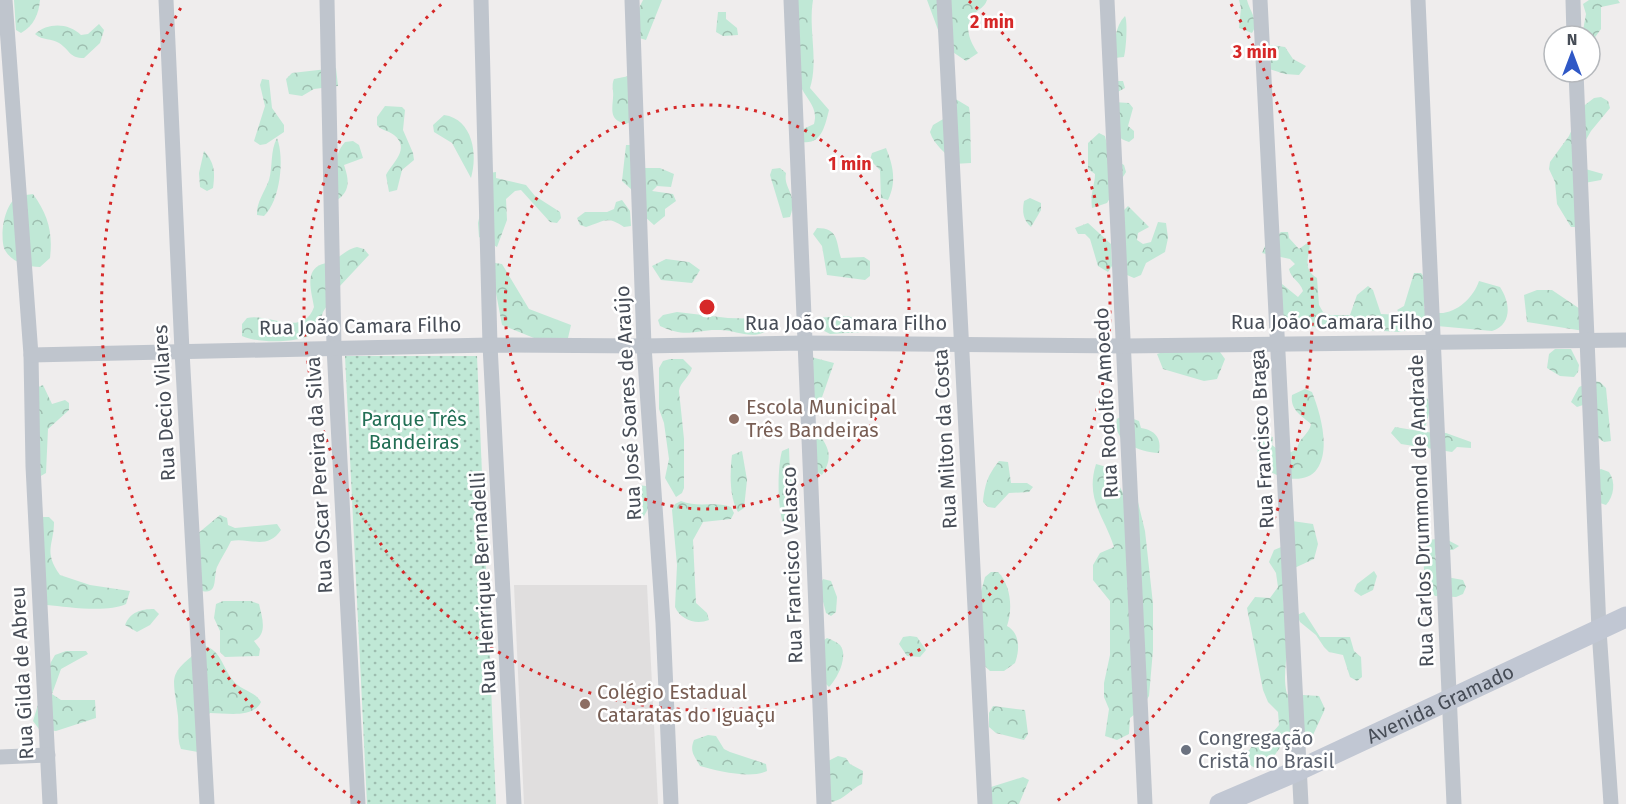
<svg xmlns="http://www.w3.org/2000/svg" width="1626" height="804" viewBox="0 0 1626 804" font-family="'Fira Sans',sans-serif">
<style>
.education{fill:#e0dede}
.forest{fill:url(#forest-crowns)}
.park{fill:url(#park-dots)}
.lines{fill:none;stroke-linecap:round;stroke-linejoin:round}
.street{stroke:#bfc5cd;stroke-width:15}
.secondary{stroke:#c1c7d3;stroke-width:21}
.ring{fill:none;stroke:#d62828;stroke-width:3;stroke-dasharray:3 6}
.education-dot{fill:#8d6e63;stroke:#fff;stroke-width:2}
.worship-dot{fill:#6b7280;stroke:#fff;stroke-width:2}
.labels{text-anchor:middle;stroke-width:5;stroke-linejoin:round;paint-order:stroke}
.street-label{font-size:20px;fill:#474d57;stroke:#fff}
.education-label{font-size:20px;fill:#785e54;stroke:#fff;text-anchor:start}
.park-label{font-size:20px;fill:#226f55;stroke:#fff}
.worship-label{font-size:20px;fill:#5b616d;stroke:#fff;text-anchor:start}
.centre{fill:#d62828;stroke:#fff;stroke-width:3}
.ring-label{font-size:18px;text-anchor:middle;font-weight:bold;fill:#d62828;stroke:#fff;stroke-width:5;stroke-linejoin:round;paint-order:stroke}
</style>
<defs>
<pattern id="forest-crowns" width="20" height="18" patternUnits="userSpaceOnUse" patternTransform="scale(1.5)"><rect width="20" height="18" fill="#c0e8d6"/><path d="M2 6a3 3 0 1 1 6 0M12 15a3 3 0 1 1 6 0" fill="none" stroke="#9ebeb0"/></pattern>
<pattern id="park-dots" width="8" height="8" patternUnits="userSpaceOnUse" patternTransform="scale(1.5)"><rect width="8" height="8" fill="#c0e8d6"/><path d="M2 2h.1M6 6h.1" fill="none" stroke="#9ebeb0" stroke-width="1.8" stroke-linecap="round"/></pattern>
</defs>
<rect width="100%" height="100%" fill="#efeded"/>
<path class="education" d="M514,585H647L658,804H524Z"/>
<g class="forest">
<path d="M14,0H40C39,13 34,26 21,33L16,30Z"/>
<path d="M643,0H662L646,40L639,38L637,12Z"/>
<path d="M788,0H813C808,29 819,61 810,88L829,110C825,125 822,145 802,142L801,130L814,124C819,108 806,99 800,85C793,69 790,20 788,0Z"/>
<path d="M927,0H987C984,8 980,8 974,14C963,26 970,42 978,53L966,61L944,46Z"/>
<path d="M1239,0H1247C1250,12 1260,22 1252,33L1239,28L1241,8Z"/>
<path d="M1589,0H1618L1620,3L1601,7V29L1593,40H1590V36H1582L1586,14L1583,4Z"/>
<path d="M718,12H726V19L737,28L738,35L723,36L716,32Z"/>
<path d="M1125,16C1128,21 1126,51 1124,57L1113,58C1114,44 1115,26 1125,16Z"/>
<path d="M99,24L104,30L100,43L84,58C69,58 70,50 59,43C51,38 43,41 35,34C48,22 69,23 81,35L88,34Z"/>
<path d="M1270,45L1285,47L1293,59L1306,66L1299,75L1285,74L1263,67Z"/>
<path d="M336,68L338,86L314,89L302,96L289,94L286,79L292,73Z"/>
<path d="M629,76L632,121L626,124C610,120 612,112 613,98C614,90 611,86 614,79Z"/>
<path d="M262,79L269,80L272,108L284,125V132L266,144L260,145L254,141L265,106L260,85Z"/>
<path d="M1116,81H1123L1125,88L1112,95L1113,102L1129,103L1133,108L1128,126L1134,131V138L1129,142C1110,136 1114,124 1113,109C1112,104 1107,95 1105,90Z"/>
<path d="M1601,97L1608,101L1610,108L1591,131L1583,145L1582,168L1603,174L1601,180L1579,184L1577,227H1571L1557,204L1555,182L1549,169L1550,162L1569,136L1581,108L1594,98Z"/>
<path d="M954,98L969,107L970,114L971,163L953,164C946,151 934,146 930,132L933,125L945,118Z"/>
<path d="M385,106L402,107L405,110L403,130L413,153L414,160L402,170L397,190L389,192L386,175C392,163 411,149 394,135C388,130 382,131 377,125V117Z"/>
<path d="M444,115C473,119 478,155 471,178L452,143L434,132L433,125Z"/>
<path d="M1099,133L1105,136C1108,149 1111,159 1124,165L1126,172L1107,203L1092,208C1090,192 1095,185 1095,174L1088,169V143Z"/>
<path d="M277,138C285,159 280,201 264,216L257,215C256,203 265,191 269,180C273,166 270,151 277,138Z"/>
<path d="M353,141L359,145L363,158L344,165C349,180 351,191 336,201C336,181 331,157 345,142Z"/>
<path d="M626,145H634L645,168H660L674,174L671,187L657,186L652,191L673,194L676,201L665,209V216L654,225L644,216L632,190L622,181Z"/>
<path d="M886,148C893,165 897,182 888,200L881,198L880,170L870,160L872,153Z"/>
<path d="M204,151C215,163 215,173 213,188L207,191L200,187L199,173Z"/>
<path d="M780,168L786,173C783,190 799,194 790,217L783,218L770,175L772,169Z"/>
<path d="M496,172V178L526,185L535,196L560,212L561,218L557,223L550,222L521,190L515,191L506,199L507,220L497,247L479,237L478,223L489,173Z"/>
<path d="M33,194C48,215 53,232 50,258L40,267C27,267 10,262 4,248C0,234 4,203 19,196C22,195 29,195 33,194Z"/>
<path d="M1030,198L1041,203V210L1031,227C1023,220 1022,212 1024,201Z"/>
<path d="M622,200L630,211L631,226L624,227C606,215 604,222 586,227L580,225L577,218L585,212H607L614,209L616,202Z"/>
<path d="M1128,206L1149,227L1138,233L1137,240L1143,244L1151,242L1158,222L1166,223L1168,238L1165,252L1146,263L1141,275L1134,278L1127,275L1123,211Z"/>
<path d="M1088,223L1111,244L1112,266L1108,272L1098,266L1090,239L1085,234H1078L1075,228Z"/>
<path d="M817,228C839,228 836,242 841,258L864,257L870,261V276L865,280L827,275L822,246L813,234Z"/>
<path d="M1281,232H1288L1289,238L1299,249L1310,241C1310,256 1301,268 1317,278L1319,305L1323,312L1330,315H1350L1357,295L1368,286L1373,290L1381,314L1402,315L1397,310L1404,306L1414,273H1421L1425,278L1424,308C1446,323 1472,302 1479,281L1500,287C1510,302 1513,324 1492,331L1426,325L1400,332L1282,325V284L1298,297L1303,291C1300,281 1291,279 1289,269L1295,264L1290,259L1262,253L1265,246Z"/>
<path d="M357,247L364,249L369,255L339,287L323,312L316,333C298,343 260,344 242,336V324L247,318C269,313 303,338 314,307C312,294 305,274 318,266C323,263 328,263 332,261C342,256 345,250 357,247Z"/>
<path d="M666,259L689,262L700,270L692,283L661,280L652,266Z"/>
<path d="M495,263L502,264L529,309L571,325L568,338H534L502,325L493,277Z"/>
<path d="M1537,290H1552L1583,311L1584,331L1527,322L1524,295Z"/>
<path d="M677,312L728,318L765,319L769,325L767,331C751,340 736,330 720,330C695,329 688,339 660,326L658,320L663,315Z"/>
<path d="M847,316L854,318L855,324L864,332L830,334L815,326V318Z"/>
<path d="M1172,349L1220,352L1225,359L1217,379L1204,381L1163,369L1157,354Z"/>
<path d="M1555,349H1571L1579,365L1578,372L1574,377L1560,376L1547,368L1549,354Z"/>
<path d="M811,357L834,363L820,403L808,398Z"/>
<path d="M670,359H683L692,368C689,378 680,382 679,391L684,439V488L682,493L676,497L665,478L669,459L664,423L659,409V368L663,361Z"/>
<path d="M1593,381L1600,382L1606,388L1611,441L1604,442L1598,438L1583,405L1577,407L1571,402L1579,387Z"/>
<path d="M43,385L52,404L65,400L69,403V410L48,429L46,473L39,477L36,388Z"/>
<path d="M1305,389L1312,392C1320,412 1331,449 1317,469C1305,487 1269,478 1260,461C1256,454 1258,442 1259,434L1273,437L1272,445L1285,455L1297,449C1299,437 1309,435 1311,424C1301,415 1290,410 1292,395Z"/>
<path d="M1422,391C1435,405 1428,416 1424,432L1446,433L1471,442V448L1457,447L1452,452L1401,444L1391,433L1395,427L1419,431L1423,425L1415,397Z"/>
<path d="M1123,415L1139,421L1141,428C1155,430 1162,438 1159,453C1139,452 1112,442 1117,419Z"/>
<path d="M814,426C826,445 836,454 822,475L810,467Z"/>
<path d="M789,448L790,474L795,495V530L789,534C776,522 777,468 782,451Z"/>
<path d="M742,451L747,480L744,508L738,512C729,497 730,472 732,455Z"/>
<path d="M999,461L1008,462L1011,483H1027L1033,487L1029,492L1009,493L995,508L988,507L983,502C985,483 988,475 999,461Z"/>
<path d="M1096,464L1110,468L1123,493L1129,491L1138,502L1145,531L1153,604V650L1149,696L1141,709L1130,718L1129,734L1117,740L1105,736L1109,709L1104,697V683L1110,655V601L1093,580V565L1100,553L1114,547C1104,515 1085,500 1096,464Z"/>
<path d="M1601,469L1609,472C1616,482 1614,496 1606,505L1600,503L1598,470Z"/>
<path d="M638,485L646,486L652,490L650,505L643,518L636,501Z"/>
<path d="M681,501C697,508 715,501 731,507L734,513L731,519L703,522L693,540L696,603L707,613L709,620C696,625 681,620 675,607L677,565L672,510L675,504Z"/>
<path d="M220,515L227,518L228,525L235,528L277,524L281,530C267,551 249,537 231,541C227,550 221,558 217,567C213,578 219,597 199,590L196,535Z"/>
<path d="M41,517H49L54,522C54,545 43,551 60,575L90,585L130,591L126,604C108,613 67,607 47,605Z"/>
<path d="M1285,520L1313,524L1318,544L1314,559L1290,570C1278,596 1286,612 1287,638C1288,658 1282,675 1287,694L1319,696L1325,709L1313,735L1285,740L1268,765L1255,768L1243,761C1255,735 1266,742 1279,725L1278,712L1268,702L1263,690L1247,608L1255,597L1270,598L1278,587L1276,573L1269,562L1274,550L1286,545Z"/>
<path d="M1444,538L1459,546L1453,550H1439L1435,556L1441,576L1463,580L1466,587L1463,594L1456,597L1435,596C1422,583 1421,556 1428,540Z"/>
<path d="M1374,571L1377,576L1373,590L1361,596L1354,591L1357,584Z"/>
<path d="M991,572H998C1011,585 1013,609 1007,626C1020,633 1020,650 1015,663L1004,671H990L984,665L981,592L985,577Z"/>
<path d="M823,579L831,581L837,597L836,612L831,616L826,613L819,586Z"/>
<path d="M223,601H251L259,604C262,617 268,634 254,641L260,649L259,656L225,657L220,652V631L214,618L216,604Z"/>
<path d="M154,609L159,614L150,625L137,632L125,625C130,612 141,609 154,609Z"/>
<path d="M1304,612L1320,637H1350L1354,651L1361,657L1362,677L1357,681L1350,677L1343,655L1329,652L1324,647L1316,635L1300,622L1297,615Z"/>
<path d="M910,636L917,637L926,650L920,657L907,656L899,644L903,637Z"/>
<path d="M827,638C832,640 837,642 840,645C849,656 837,679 829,687L824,682V640Z"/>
<path d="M205,646C221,651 222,666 232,679C240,691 254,690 261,702C253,719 226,713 210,713L205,718L198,752L181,749C177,739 179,727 178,716C173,673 166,676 205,646Z"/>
<path d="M66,651H86L88,654L61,669L52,694L61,700H95L96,718L56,731L39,729L33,721L51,662L55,655Z"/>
<path d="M993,706L1025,710L1028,734L1024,740L996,733L989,727V713Z"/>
<path d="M708,735L716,736L724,749L730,752L766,764L767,771C751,779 717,771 700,766C695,756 689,752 694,740Z"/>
<path d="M838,756L846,758L850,764L863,771L862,784C851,789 845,799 832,802L827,798L826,762Z"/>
<path d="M1023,777L1029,780L1019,804H987L991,787Z"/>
</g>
<path class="park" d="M345,356H477L496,804H367Z"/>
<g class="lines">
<g class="street">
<path d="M5,0L31,355L33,466L50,804"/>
<path d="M166,0L182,351L207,804"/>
<path d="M327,0L334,347L358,804"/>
<path d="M481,0L490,345L514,804"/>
<path d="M632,0L644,346L663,623L671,804"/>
<path d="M791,0L824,804"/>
<path d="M944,0L985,804"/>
<path d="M1107,0L1145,804"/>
<path d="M1260,0L1301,804"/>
<path d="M1418,0L1454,804"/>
<path d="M1573,0L1574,36"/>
<path d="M1576,72L1599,630L1611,804"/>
<path d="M31,355L490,345L644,346L804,343L1124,346L1626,340"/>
<path d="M0,757L48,755"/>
</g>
<path class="secondary" id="s1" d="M1220,804L1299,770L1626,617"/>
</g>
<g class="ring">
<circle cx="707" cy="307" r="202"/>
<path d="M969 1A403 403 0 1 1 445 1"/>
<path d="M360 803A605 605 0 0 1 183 4M1231 4A605 605 0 0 1 1054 803"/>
</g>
<g class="education-dot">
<circle cx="734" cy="419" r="6"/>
<circle cx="585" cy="704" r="6"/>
</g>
<circle class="worship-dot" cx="1186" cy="750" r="6"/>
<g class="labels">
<g class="street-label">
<text x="1332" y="329">Rua João Camara Filho</text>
<text x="846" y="330">Rua João Camara Filho</text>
<text transform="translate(360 326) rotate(-1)" y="7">Rua João Camara Filho</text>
<text transform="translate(164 403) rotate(-93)" y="7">Rua Decio Vilares</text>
<text transform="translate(628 403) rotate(-93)" y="7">Rua José Soares de Araújo</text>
<text transform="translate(1106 403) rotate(-93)" y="7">Rua Rodolfo Amoedo</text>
<text transform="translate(945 439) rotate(-93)" y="7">Rua Milton da Costa</text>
<text transform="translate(1262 439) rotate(-93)" y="7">Rua Francisco Braga</text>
<text transform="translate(319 475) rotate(-93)" y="7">Rua OScar Pereira da Silva</text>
<text transform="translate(1421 511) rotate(-92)" y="7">Rua Carlos Drummond de Andrade</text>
<text transform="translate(792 565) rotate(-92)" y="7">Rua Francisco Velasco</text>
<text transform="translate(483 583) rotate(-93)" y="7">Rua Henrique Bernadelli</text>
<text transform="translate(22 673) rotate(-93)" y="7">Rua Gilda de Abreu</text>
<text dy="7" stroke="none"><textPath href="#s1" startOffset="242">Avenida Gramado</textPath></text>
</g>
<g class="education-label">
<text x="746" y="414">Escola Municipal<tspan x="746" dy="23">Três Bandeiras</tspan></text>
<text x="597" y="699">Colégio Estadual<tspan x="597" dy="23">Cataratas do Iguaçu</tspan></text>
</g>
<g class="park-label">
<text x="414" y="426">Parque Três<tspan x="414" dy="23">Bandeiras</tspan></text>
</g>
<g class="worship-label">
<text x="1198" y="745">Congregação<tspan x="1198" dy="23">Cristã no Brasil</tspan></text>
</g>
</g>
<circle cx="707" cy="307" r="9" class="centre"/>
<g class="ring-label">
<text x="992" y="28">2 min</text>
<text x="1255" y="58">3 min</text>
<text x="850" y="170">1 min</text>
</g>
<g transform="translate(1572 54)"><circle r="28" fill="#ffffff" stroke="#b5b8bc" stroke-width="1.5"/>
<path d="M0-4.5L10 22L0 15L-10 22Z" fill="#2f58c6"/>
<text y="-9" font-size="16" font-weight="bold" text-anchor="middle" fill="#474d57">N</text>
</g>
</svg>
